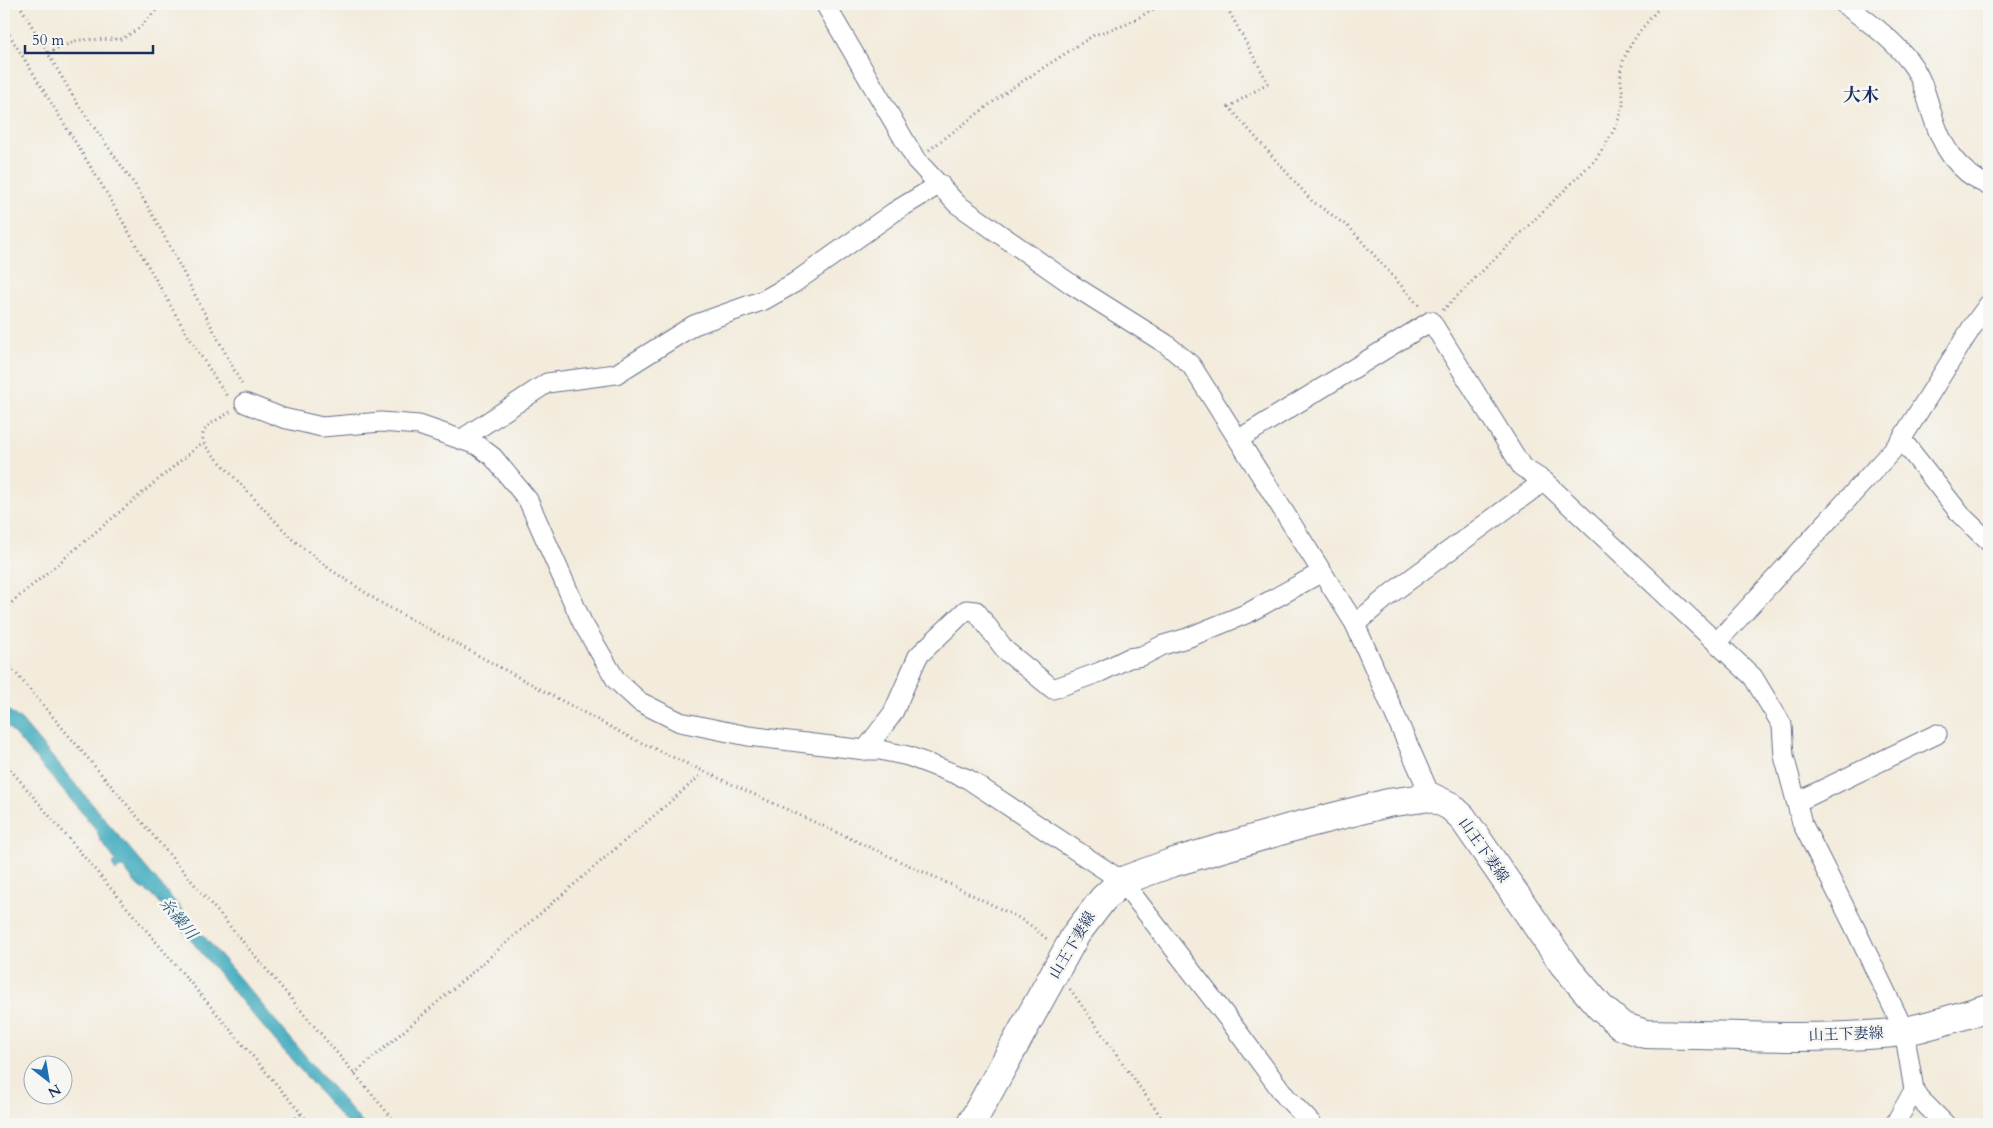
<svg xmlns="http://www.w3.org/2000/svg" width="1993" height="1128" viewBox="0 0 1993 1128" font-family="Cardo,'Noto Serif JP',serif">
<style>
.water{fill:#3eaabd;stroke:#2c6c8e}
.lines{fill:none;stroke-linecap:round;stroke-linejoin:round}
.street-casing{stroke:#67718a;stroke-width:21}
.secondary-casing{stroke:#67718a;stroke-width:30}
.path{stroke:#67718a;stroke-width:3;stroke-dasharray:1 4;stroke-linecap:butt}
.street{stroke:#fff;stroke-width:19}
.secondary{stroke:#fff;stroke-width:28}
.labels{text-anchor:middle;stroke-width:5;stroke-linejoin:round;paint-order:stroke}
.street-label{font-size:15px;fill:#1b2f5e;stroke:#f6f6f2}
.water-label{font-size:16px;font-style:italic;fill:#275a7f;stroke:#f6f6f2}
.quarter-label{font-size:18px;font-weight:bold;fill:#1b2f5e;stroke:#f6f6f2}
</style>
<rect width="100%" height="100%" fill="#f6f6f2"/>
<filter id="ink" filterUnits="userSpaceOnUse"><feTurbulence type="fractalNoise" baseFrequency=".02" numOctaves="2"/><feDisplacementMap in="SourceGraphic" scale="10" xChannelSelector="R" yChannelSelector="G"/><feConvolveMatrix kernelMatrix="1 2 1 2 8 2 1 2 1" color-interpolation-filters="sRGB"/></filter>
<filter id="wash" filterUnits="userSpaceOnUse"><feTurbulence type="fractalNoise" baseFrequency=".0096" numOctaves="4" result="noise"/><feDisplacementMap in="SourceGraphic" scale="20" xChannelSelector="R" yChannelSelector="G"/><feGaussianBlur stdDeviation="1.12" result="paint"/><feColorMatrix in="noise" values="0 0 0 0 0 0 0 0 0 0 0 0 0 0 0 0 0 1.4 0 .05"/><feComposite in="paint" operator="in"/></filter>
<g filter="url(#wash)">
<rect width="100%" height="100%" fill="#f3ebdb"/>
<path class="water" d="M4,704L8,710L21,720L363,1124H347L253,1015L156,898L136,884L124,868L121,867L116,871L112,865L116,861L100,840L97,831L90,822L4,722Z"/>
</g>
<g filter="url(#ink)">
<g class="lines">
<defs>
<g id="street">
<path d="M825,4L916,160L957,204L1071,284L1166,344L1191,365L1355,624L1431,797"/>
<path d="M1844,4C1867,21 1892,38 1910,62C1921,76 1926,94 1931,111C1942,147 1955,170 1989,186"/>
<path d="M245,403L283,418L322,427L381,422L419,425L477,445L493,457L528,500L582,622L616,680L640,702L680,722L748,736L865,750H880L908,756L968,779L1122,881L1232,1024L1286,1097L1312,1124"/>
<path d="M462,439L547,383L616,374L694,325L764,300L794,283L894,212L940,184"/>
<path d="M1239,439L1431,321L1522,467L1544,481"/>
<path d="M1899,443L1906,445L1961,515L1989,542"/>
<path d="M1355,624L1393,592L1544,481L1753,677L1782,725L1784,756L1802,823L1853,924L1904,1030L1914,1090L1919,1098L1945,1124"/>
<path d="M1717,642L1899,443L1972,327L1989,304"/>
<path d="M865,750L893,713L918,656L966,610L976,611L1006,651L1053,689L1100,672L1129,658L1142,656L1163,645L1187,638L1248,613L1322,572"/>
<path d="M1797,802L1937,734"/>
<path d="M1895,1124L1914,1090"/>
</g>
<path id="secondary" d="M971,1124L1076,934L1103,899L1122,881L1171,863L1290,828L1388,803L1431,797L1450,806L1462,817L1564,965L1600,1007L1622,1026L1645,1034C1723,1035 1803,1040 1882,1034C1915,1032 1956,1017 1989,1008"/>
</defs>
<use href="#street" class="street-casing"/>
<use href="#secondary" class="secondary-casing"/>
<g class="path">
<path d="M19,4L77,103L135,185L159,226L243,387"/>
<path d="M1225,4L1268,83L1229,107L1312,201L1350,228L1421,308"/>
<path d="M4,26L106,192L185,331L228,398"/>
<path d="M48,53L78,40L122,39L138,29L162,4"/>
<path d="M929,150L1009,90L1094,35L1125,25L1163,4"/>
<path d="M1443,310L1596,159C1606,143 1620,124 1623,104C1624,91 1618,78 1622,65C1628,42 1648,22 1662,4"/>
<path d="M230,412C217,421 194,428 206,447L293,540L331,570L381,603L631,738L954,886L1019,918L1033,927L1049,941"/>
<path d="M4,609L203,442"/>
<path d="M4,659L397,1124"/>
<path d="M4,762L310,1124"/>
<path d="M1070,989L1166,1124"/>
<path d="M354,1074L700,776"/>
<path d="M288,1124L301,1114"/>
</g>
<use href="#street" class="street"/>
<use href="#secondary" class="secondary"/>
</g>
</g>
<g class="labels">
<g class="street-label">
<text transform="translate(1484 850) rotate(55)" y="5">山王下妻線</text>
<text transform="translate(1072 945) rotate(-59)" y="5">山王下妻線</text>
<text transform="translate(1846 1034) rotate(-2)" y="5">山王下妻線</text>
</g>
<g class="water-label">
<text transform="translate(179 918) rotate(50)" y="6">糸繰川</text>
</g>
<g class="quarter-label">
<text x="1861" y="101">大木</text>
</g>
</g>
<rect width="1993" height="1128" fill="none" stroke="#f6f6f2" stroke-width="20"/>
<g transform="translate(48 1080) rotate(149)"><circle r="24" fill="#f6f6f2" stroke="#9ea6b7"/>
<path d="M0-4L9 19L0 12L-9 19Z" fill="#1f6fb2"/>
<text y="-8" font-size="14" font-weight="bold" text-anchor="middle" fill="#1b2f5e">N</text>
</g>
<path d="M25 45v8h128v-8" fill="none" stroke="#1b2f5e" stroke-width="2.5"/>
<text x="32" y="45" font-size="15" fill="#1b2f5e" stroke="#f6f6f2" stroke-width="4" paint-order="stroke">50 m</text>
</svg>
